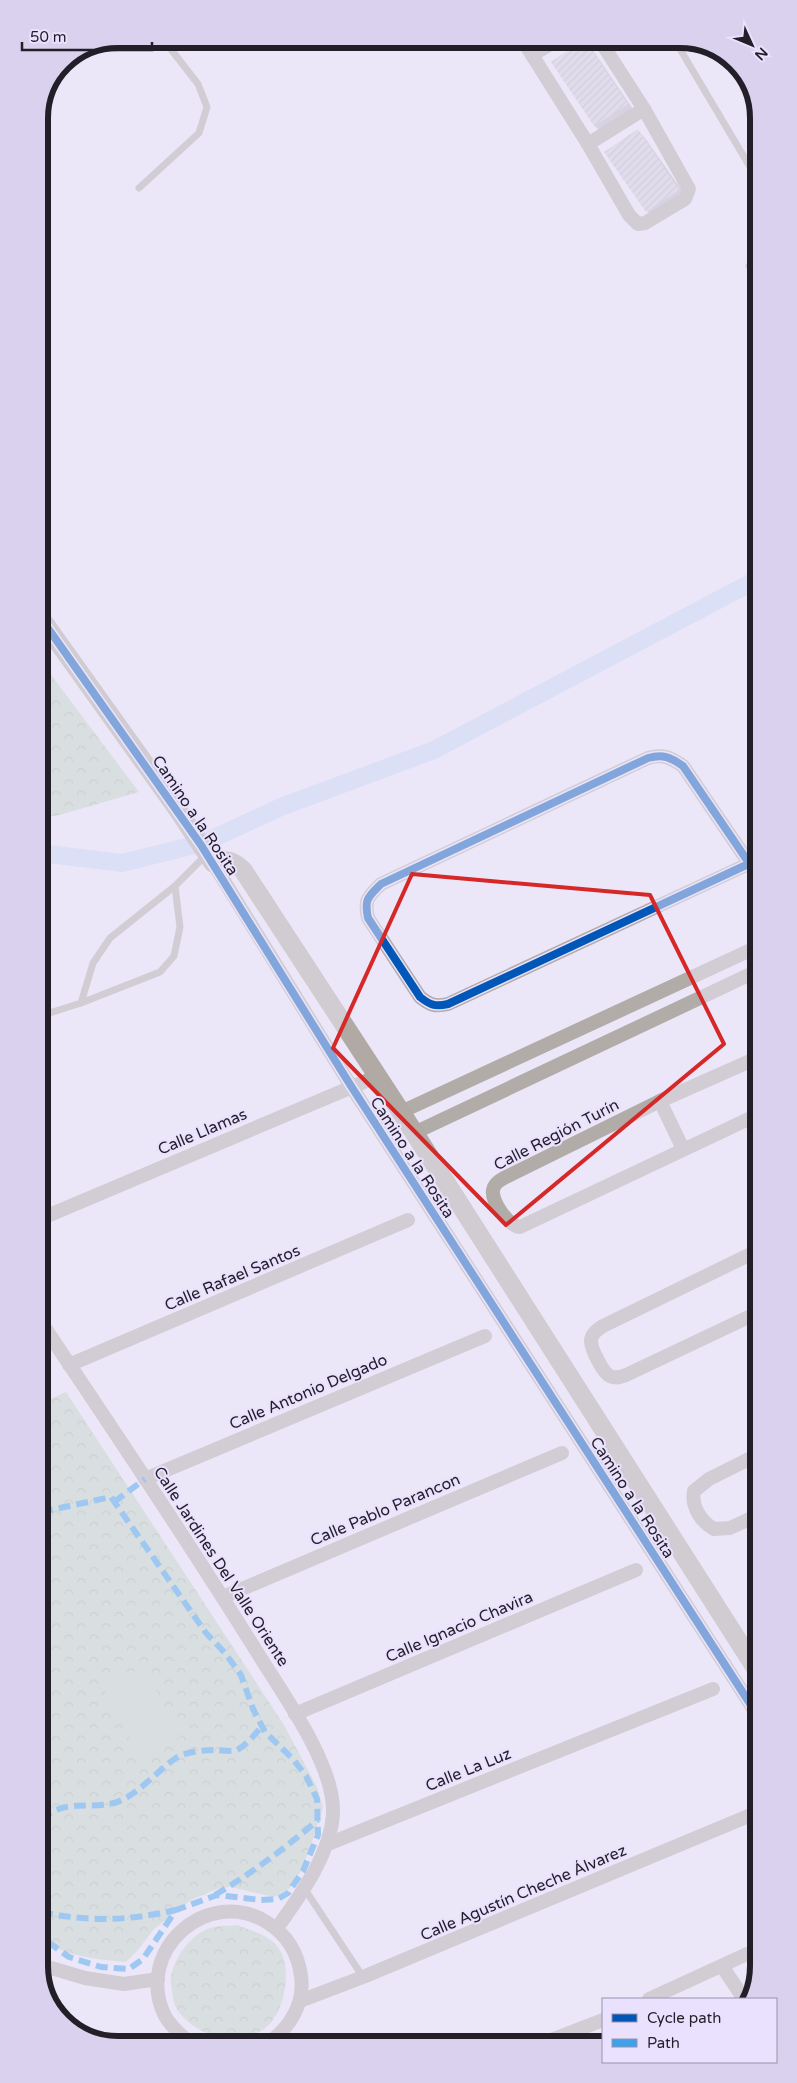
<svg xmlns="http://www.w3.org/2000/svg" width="797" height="2083" viewBox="0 0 797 2083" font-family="'Varela Round',sans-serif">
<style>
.park{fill:url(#park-crowns)}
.pitch{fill:#c1d3c4}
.shadow{fill:#0003}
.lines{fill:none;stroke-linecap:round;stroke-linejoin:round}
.canal{stroke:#c7d7f7;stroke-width:18}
.building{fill:url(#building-hatch)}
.lane{stroke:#b2aca8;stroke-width:7}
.street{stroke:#b2aca8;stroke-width:14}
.secondary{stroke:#b0a9a4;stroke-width:19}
.quiet{stroke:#3ea2eb;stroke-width:6;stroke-dasharray:12 6;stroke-linecap:butt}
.cycleway-casing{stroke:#e9e1fe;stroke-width:11}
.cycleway{stroke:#0057b8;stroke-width:8}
.marked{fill:none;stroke:#d62828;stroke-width:4;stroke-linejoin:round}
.labels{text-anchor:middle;stroke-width:4;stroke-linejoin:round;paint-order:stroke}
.street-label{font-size:16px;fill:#221f29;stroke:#e9e1fe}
.rim{fill:none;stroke:#221f29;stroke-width:6}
</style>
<defs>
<pattern id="park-crowns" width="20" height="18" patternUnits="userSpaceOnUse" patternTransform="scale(1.25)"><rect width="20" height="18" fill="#c1d3c4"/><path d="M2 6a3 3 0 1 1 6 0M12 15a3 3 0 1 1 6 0" fill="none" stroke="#a6b5a8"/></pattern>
<pattern id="building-hatch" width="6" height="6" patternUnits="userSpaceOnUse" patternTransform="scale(1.25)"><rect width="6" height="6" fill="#d3cfdc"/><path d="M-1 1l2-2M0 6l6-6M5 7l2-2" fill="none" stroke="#b5b1bd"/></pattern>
</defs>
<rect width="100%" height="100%" fill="#ece7f8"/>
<g class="park">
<path d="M40,660L139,792L56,816H40Z"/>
<path d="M66,1392L284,1725L317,1787L323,1807L311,1845L300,1873L289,1889L274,1897L230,1887L217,1889L191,1900L154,1929L138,1950L126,1962C93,1959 70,1957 41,1940V1403Z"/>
<path d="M237,1925C250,1930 268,1935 277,1946C294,1966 285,2015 264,2029C245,2042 214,2040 195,2027C185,2020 175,2011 173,1998C172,1990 169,1980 172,1972C178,1952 193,1932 214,1927C221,1925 230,1926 237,1925Z"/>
</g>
<path class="pitch" d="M144,1666L180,1737L140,1757L104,1687Z"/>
<g class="shadow">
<path d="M584,41L592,49L635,112L603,134L595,126L552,63Z"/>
<path d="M637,130L645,138L681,189L686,200L655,219L647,211L606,153Z"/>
</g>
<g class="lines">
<path class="canal" d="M40,853L122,863L203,843L281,807L434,750L756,580"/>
</g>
<g class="building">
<path d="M584,39L628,104L594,126L551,62Z"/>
<path d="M638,129L679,190L646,212L604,152Z"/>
</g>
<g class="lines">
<g class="lane">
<path d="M674,39L756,177"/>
<path d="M139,188L199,133L207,107L198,84L163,39"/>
<path d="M749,266L756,257"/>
<path d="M81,1003L160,972L174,956L180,927L175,886"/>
<path d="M40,1016L81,1003L93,963L110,938L175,886L206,855"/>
<path d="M304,1888L363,1977"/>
</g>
<g class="street">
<path d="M522,39L588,144L629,215L638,224L645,223L685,199L689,189L644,109L599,39"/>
<path d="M532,55L559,39"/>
<path d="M588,144L644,109"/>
<path d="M213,863L351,1086L758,1716"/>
<path d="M749,863L683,766C670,757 663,754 648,758L381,884C368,897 364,899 368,918L420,997C430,1005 435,1007 448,1004L757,860"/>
<path d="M757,1058L660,1101L504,1178C500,1180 494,1184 493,1190C491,1201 508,1226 520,1227L757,1115"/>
<path d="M660,1101L683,1149"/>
<path d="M401,1112L757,947"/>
<path d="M414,1133L757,971"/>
<path d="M40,1219L378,1076"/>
<path d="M757,1251L603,1326C598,1329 591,1334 591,1341C591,1349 603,1373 610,1376C616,1379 621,1377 626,1375L757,1313"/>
<path d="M41,1322C114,1431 187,1540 257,1652C282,1693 333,1762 333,1810C333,1851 300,1896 277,1928"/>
<path d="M69,1365L408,1220"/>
<path d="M757,1455L709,1479L694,1491C691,1506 701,1522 714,1529L730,1528L758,1515"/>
<path d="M145,1479L485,1336"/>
<path d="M223,1597L562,1453"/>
<path d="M295,1714L636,1570"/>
<path d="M328,1844L713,1689"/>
<path d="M41,1965L85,1978L124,1984L158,1979"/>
<path d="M722,1966L744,1999"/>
<path d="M649,1999L747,1954"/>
<path d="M300,2001L363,1977L758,1812"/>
<path d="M546,2042L603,2020"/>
<path d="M191,2044C181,2035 171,2027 165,2016C133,1951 208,1884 268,1923C287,1935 298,1953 301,1976C305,2003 290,2028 268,2043"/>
</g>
<path class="secondary" d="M40,617L178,810L213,863C226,858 233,861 243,870L401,1112L758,1672"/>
<g class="quiet">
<path d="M114,1502L145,1479"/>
<path d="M41,1512L111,1497L206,1633L225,1653L241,1675L253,1709L265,1732L293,1759L306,1776L317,1799L318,1835L303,1871L288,1893L278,1899L261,1900L217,1895L176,1910L143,1959L129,1969L101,1967L69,1957L41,1937"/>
<path d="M41,1819C68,1798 85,1810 114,1803C136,1797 158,1770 176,1758C185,1752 203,1750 214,1750C221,1750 230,1752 237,1750C247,1745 254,1735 262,1726"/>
<path d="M215,1895C252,1873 285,1848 318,1820"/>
<path d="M41,1912C90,1922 127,1921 176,1910"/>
</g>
<defs>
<g id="cycleway">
<path d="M40,617L201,845L351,1086L758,1716"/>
<path d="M749,863L683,766C670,757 663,754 648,758L381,884C368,897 364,899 368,918L420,997C430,1005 435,1007 448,1004L757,860"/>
</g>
</defs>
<use href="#cycleway" class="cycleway-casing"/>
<use href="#cycleway" class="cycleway"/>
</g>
<path d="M0 0H797V2083H0ZM412,874L650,895L724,1044L506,1225L333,1048Z" fill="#ece7f8" fill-opacity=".55" fill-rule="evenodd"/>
<path class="marked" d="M412,874L650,895L724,1044L506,1225L333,1048Z"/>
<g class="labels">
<g class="street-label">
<text transform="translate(196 815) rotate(56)" y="6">Camino a la Rosita</text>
<text transform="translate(202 1131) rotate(-23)" y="6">Calle Llamas</text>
<text transform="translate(556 1134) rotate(-27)" y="6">Calle Región Turín</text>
<text transform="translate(413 1157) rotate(57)" y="6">Camino a la Rosita</text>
<text transform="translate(232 1277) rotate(-23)" y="6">Calle Rafael Santos</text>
<text transform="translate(308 1391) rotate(-23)" y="6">Calle Antonio Delgado</text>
<text transform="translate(633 1497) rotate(57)" y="6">Camino a la Rosita</text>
<text transform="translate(385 1509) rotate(-23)" y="6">Calle Pablo Parancon</text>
<text transform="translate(222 1566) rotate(57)" y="6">Calle Jardines Del Valle Oriente</text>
<text transform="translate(459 1626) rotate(-23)" y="6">Calle Ignacio Chavira</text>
<text transform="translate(468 1769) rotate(-22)" y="6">Calle La Luz</text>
<text transform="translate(523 1892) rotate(-23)" y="6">Calle Agustín Cheche Álvarez</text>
</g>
</g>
<path d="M0 0H797V2083H0ZM118 48H680A70 70 0 0 1 750 118V1966A70 70 0 0 1 680 2036H118A70 70 0 0 1 48 1966V118A70 70 0 0 1 118 48Z" fill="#d9d1ed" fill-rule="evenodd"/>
<path class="rim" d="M118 48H680A70 70 0 0 1 750 118V1966A70 70 0 0 1 680 2036H118A70 70 0 0 1 48 1966V118A70 70 0 0 1 118 48Z"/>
<rect x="602" y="1998" width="175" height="65" fill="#e9e1fe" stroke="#9993a9"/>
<rect x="612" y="2014" width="25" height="8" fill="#0057b8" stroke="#9993a9"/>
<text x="647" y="2023" font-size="15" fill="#221f29">Cycle path</text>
<rect x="612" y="2039" width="25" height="8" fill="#3ea2eb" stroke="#9993a9"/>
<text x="647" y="2048" font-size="15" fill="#221f29">Path</text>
<g transform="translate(752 45) rotate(134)" stroke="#e9e1fe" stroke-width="4" paint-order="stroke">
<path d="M0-4L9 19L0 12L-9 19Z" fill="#221f29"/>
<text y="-8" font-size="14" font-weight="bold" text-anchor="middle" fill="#221f29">N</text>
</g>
<path d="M22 42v8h130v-8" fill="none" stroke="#221f29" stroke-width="2.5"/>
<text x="30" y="42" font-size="15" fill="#221f29" stroke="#e9e1fe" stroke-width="4" paint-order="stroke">50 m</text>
</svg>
